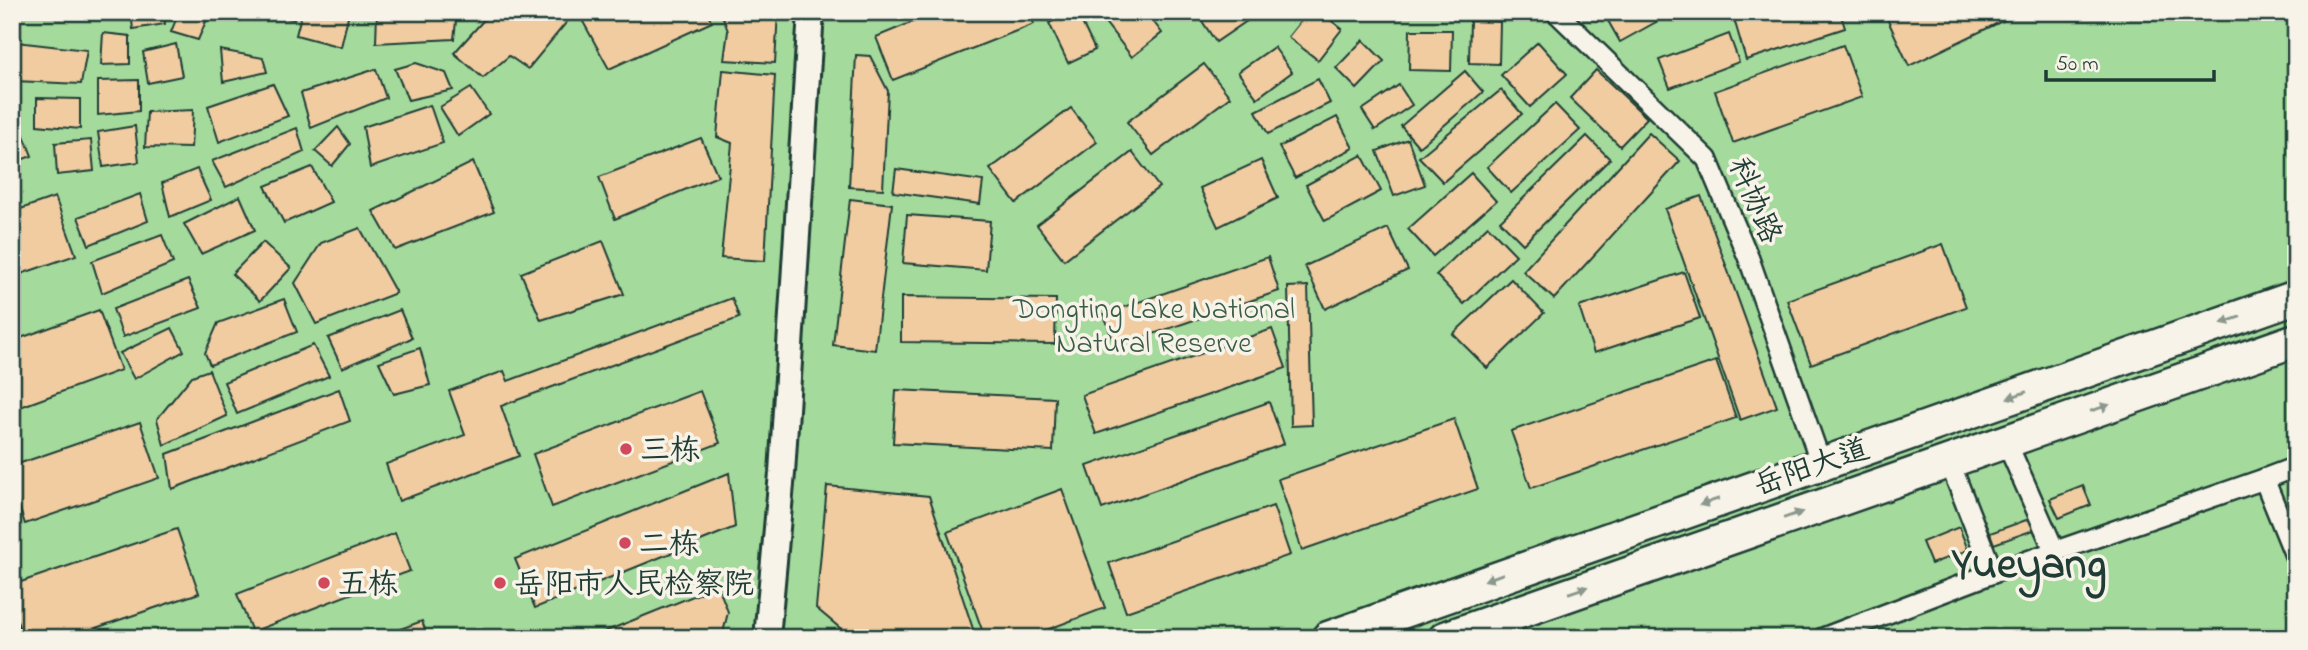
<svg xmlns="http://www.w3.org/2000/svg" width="2308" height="650" viewBox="0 0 2308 650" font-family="'Indie Flower','LXGW WenKai TC',sans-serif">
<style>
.green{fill:#a5da9d;stroke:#628c68;stroke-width:2}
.building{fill:#f1cca1;stroke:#1f3d34;stroke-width:2}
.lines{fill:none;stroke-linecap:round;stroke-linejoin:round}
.minor-casing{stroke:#1f3d34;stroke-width:24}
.tertiary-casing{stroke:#1f3d34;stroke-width:30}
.primary-casing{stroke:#1f3d34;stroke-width:37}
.minor{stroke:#f7f3e8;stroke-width:19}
.tertiary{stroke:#f7f3e8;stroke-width:24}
.primary{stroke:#f7f3e8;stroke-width:32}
.oneway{fill:#8b988e}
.poi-dot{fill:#d1495b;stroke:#f7f3e8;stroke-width:2.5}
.labels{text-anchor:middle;stroke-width:7;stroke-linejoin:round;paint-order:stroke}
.street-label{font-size:30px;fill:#1f3d34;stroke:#f7f3e8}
.park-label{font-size:30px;fill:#3a5c49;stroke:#f7f3e8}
.poi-label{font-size:30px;fill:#1f3d34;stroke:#f7f3e8;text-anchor:start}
.town-label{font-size:44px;font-weight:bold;fill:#1f3d34;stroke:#f7f3e8}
</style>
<rect width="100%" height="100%" fill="#f5e7d3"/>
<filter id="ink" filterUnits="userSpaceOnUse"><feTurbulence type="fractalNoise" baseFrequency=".0143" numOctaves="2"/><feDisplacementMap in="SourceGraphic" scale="14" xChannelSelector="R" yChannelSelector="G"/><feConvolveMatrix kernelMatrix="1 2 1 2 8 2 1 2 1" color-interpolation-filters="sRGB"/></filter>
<g filter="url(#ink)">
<rect class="green" x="12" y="12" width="2284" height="626"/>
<g class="building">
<path d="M131,12H164L165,24L133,29Z"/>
<path d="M179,12H194L207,19L198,40L171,32Z"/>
<path d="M248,12H295L294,19Z"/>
<path d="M302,12H349L341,47L296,35Z"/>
<path d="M377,12H457L454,39L376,43Z"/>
<path d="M491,12H575L528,69L509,56L483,78L454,53Z"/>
<path d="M592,12H707L712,22L609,69L581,18Z"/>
<path d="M721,12H778L775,63L724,60L728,31Z"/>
<path d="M937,12H1029L1034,24L893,80L876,37Z"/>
<path d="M1071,12H1077L1095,50L1068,63L1049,23Z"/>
<path d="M1097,12H1146L1162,33L1132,57Z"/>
<path d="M1196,12H1260L1216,42Z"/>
<path d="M1308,12H1320L1342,29L1318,60L1288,37Z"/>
<path d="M1603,12H1674L1620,42Z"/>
<path d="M1732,12H1840L1845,28L1746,60Z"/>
<path d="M1884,12H2021L1909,66Z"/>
<path d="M1470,21L1500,22L1499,64L1469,63Z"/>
<path d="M1410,30H1452L1451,71L1409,70Z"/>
<path d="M103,33L130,36V64L101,65Z"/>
<path d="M1729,34L1739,62L1670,88L1659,60Z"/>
<path d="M1363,40L1384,61L1357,89L1336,68Z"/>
<path d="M16,42L87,50L81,84L15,81Z"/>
<path d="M1538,42L1567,74L1530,107L1501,75Z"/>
<path d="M176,44L182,76L148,83L143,52Z"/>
<path d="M1843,45L1862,97L1733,143L1715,91Z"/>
<path d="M1274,47L1292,72L1257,98L1238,72Z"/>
<path d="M220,50L263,58L267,72L223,82Z"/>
<path d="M856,55L870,56L888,91L883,189L849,187Z"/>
<path d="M416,63L446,73L453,90L408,100L395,69Z"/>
<path d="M1204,64L1230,97L1153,155L1127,122Z"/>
<path d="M376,69L386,98L311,128L301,93Z"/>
<path d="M723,70L775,75L765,261L721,258L732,143L717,137Z"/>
<path d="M1596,70L1647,118L1620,146L1570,98Z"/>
<path d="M1465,71L1483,92L1419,147L1401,126Z"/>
<path d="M1318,79L1330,103L1268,134L1256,111Z"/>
<path d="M139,80V111L98,115V81Z"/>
<path d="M273,84L288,116L219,142L208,106Z"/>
<path d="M1399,85L1412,105L1375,130L1362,110Z"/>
<path d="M471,88L489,114L458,136L440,107Z"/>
<path d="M1501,90L1522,114L1443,182L1419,157Z"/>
<path d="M37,98L80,99V129L37,125Z"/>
<path d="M1555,104L1580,130L1511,193L1487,167Z"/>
<path d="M12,105L32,156L12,163Z"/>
<path d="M430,105L443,143L370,168L363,127Z"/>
<path d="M1071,108L1097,142L1016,203L990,169Z"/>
<path d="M193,110L191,148L145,147L147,112Z"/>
<path d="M1337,117L1353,148L1295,178L1279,147Z"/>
<path d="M135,126L139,162L103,167L98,132Z"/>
<path d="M338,127L350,144L332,166L315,151Z"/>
<path d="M297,128L304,152L226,187L212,161Z"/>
<path d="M1649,133L1680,161L1554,299L1523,271Z"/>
<path d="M1587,136L1610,159L1523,244L1500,221Z"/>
<path d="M701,138L718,176L615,219L599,177Z"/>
<path d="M1408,139L1425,185L1394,196L1377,151Z"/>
<path d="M91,140L94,171L57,175L55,143Z"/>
<path d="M1132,152L1159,187L1064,260L1037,225Z"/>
<path d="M1362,155L1381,191L1325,221L1306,185Z"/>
<path d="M1261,160L1278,198L1218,227L1200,188Z"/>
<path d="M473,162L494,212L395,250L373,211Z"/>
<path d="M312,167L331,202L284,223L265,186Z"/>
<path d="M197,169L211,200L170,217L162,183Z"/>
<path d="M896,169L983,181L980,204L893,192Z"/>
<path d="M1471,173L1496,201L1433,256L1408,229Z"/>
<path d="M140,194L148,221L89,245L78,217Z"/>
<path d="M240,196L255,230L201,254L184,224Z"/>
<path d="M1701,196L1777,407L1740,420L1665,209Z"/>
<path d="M55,197L76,255L12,277V212Z"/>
<path d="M850,199L892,204L875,350L833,345Z"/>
<path d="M907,215L990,221L986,270L903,263Z"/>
<path d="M1488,226L1516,255L1464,304L1436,275Z"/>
<path d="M360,228L396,293L316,324L295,283L321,243Z"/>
<path d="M1388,228L1408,270L1325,309L1305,266Z"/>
<path d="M162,235L173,263L102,293L92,261Z"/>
<path d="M603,241L624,294L541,320L521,273Z"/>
<path d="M263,242L291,268L260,301L232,274Z"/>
<path d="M1943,244L1966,307L1811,364L1787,300Z"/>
<path d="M1268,257L1279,291L1115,347L1104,314Z"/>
<path d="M1684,272L1700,318L1594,353L1579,307Z"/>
<path d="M1511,279L1544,313L1487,368L1453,334Z"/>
<path d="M188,280L201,308L123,337L113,309Z"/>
<path d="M1308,286L1312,425L1291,426L1288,287Z"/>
<path d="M901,297L1056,299L1055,344L901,342Z"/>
<path d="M732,298L739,318L501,406L519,456L399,501L386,464L465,435L449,391L504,371L508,381Z"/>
<path d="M284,299L297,332L210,365L205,353L218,323Z"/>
<path d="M99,310L121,370L12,410V341Z"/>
<path d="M400,310L412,338L342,368L328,338Z"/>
<path d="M172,328L184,351L134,379L120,353Z"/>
<path d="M1272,329L1286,368L1096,434L1082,395Z"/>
<path d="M313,345L329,376L237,414L224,382Z"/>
<path d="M420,348L430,385L394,394L379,362Z"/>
<path d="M1716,361L1736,418L1531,488L1511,431Z"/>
<path d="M209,370L227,416L164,445L157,419L192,376Z"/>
<path d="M339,389L350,421L172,489L167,454Z"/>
<path d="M896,390L1055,398L1053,451L893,443Z"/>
<path d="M700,391L720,443L552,507L533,454Z"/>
<path d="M1269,402L1284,444L1102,509L1087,466Z"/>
<path d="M1454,419L1478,489L1302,550L1278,479Z"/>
<path d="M140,422L159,478L25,524L12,486V466Z"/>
<path d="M729,473L735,527L535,608L515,559Z"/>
<path d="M827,486L929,496L976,638H852L816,608Z"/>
<path d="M2083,486L2091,505L2059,518L2050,499Z"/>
<path d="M1062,489L1105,608L1025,638H985L947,532Z"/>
<path d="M1273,506L1290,555L1126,612L1109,563Z"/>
<path d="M2029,519L2034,530L1994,544L1990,533Z"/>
<path d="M1959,527L1968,550L1931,564L1922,542Z"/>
<path d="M177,529L199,593L66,638H23L12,606V585Z"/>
<path d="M395,533L410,571L252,632L237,594Z"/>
<path d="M718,586L728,612L723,633L710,638H589Z"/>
<path d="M422,621L428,638H376Z"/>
</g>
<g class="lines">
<defs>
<g id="minor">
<path d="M1556,12L1707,159L1749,259L1821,463"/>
<path d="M2006,441L2055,552"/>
<path d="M1949,461L1993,573L2264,479L2296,558"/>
<path d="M2264,479L2296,467"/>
<path d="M1507,615L1514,638"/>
<path d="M1823,638L1993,573"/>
</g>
<path id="tertiary" d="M767,638L782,473L811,12"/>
<g id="primary">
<path d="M1328,638L2296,297"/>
<path d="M1445,638L2296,340"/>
</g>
</defs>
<use href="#minor" class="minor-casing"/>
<use href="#tertiary" class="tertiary-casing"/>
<use href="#primary" class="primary-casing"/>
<use href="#minor" class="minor"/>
<use href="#tertiary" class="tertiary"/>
<use href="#primary" class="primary"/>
</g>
<defs><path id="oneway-solid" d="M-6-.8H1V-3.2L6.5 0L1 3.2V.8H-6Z" transform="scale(1.75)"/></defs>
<g class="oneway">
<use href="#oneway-solid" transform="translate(2231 320) rotate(161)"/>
<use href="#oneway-solid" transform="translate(2017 395) rotate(161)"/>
<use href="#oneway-solid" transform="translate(2100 408) rotate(-19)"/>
<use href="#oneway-solid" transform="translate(1709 502) rotate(161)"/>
<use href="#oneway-solid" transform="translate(1793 515) rotate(-19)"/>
<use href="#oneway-solid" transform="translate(1494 577) rotate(160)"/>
<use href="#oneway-solid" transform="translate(1578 590) rotate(-19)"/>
</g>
</g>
<g class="poi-dot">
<circle cx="626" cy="449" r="7"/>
<circle cx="625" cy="543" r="7"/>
<circle cx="324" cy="583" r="7"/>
<circle cx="500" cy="583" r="7"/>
</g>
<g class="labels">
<g class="street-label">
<text transform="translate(1756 200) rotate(67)" y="10">科协路</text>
<text transform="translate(1811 466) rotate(-19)" y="10">岳阳大道</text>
</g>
<g class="park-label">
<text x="1154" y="318">Dongting Lake National<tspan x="1154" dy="34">Natural Reserve</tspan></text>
</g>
<g class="poi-label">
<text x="640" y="459">三栋</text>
<text x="639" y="553">二栋</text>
<text x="338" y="593">五栋</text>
<text x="514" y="593">岳阳市人民检察院</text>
</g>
<g class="town-label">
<text x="2029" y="577">Yueyang</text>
</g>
</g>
<rect width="2308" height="650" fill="none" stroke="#f7f3e8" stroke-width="42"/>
<rect x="21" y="21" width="2266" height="608" fill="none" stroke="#1f3d34" stroke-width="2.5" filter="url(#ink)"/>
<path d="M2046 70v10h168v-10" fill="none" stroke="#1f3d34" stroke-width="3.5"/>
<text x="2056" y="70" font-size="21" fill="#1f3d34" stroke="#f7f3e8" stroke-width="5" paint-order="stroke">50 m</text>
</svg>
